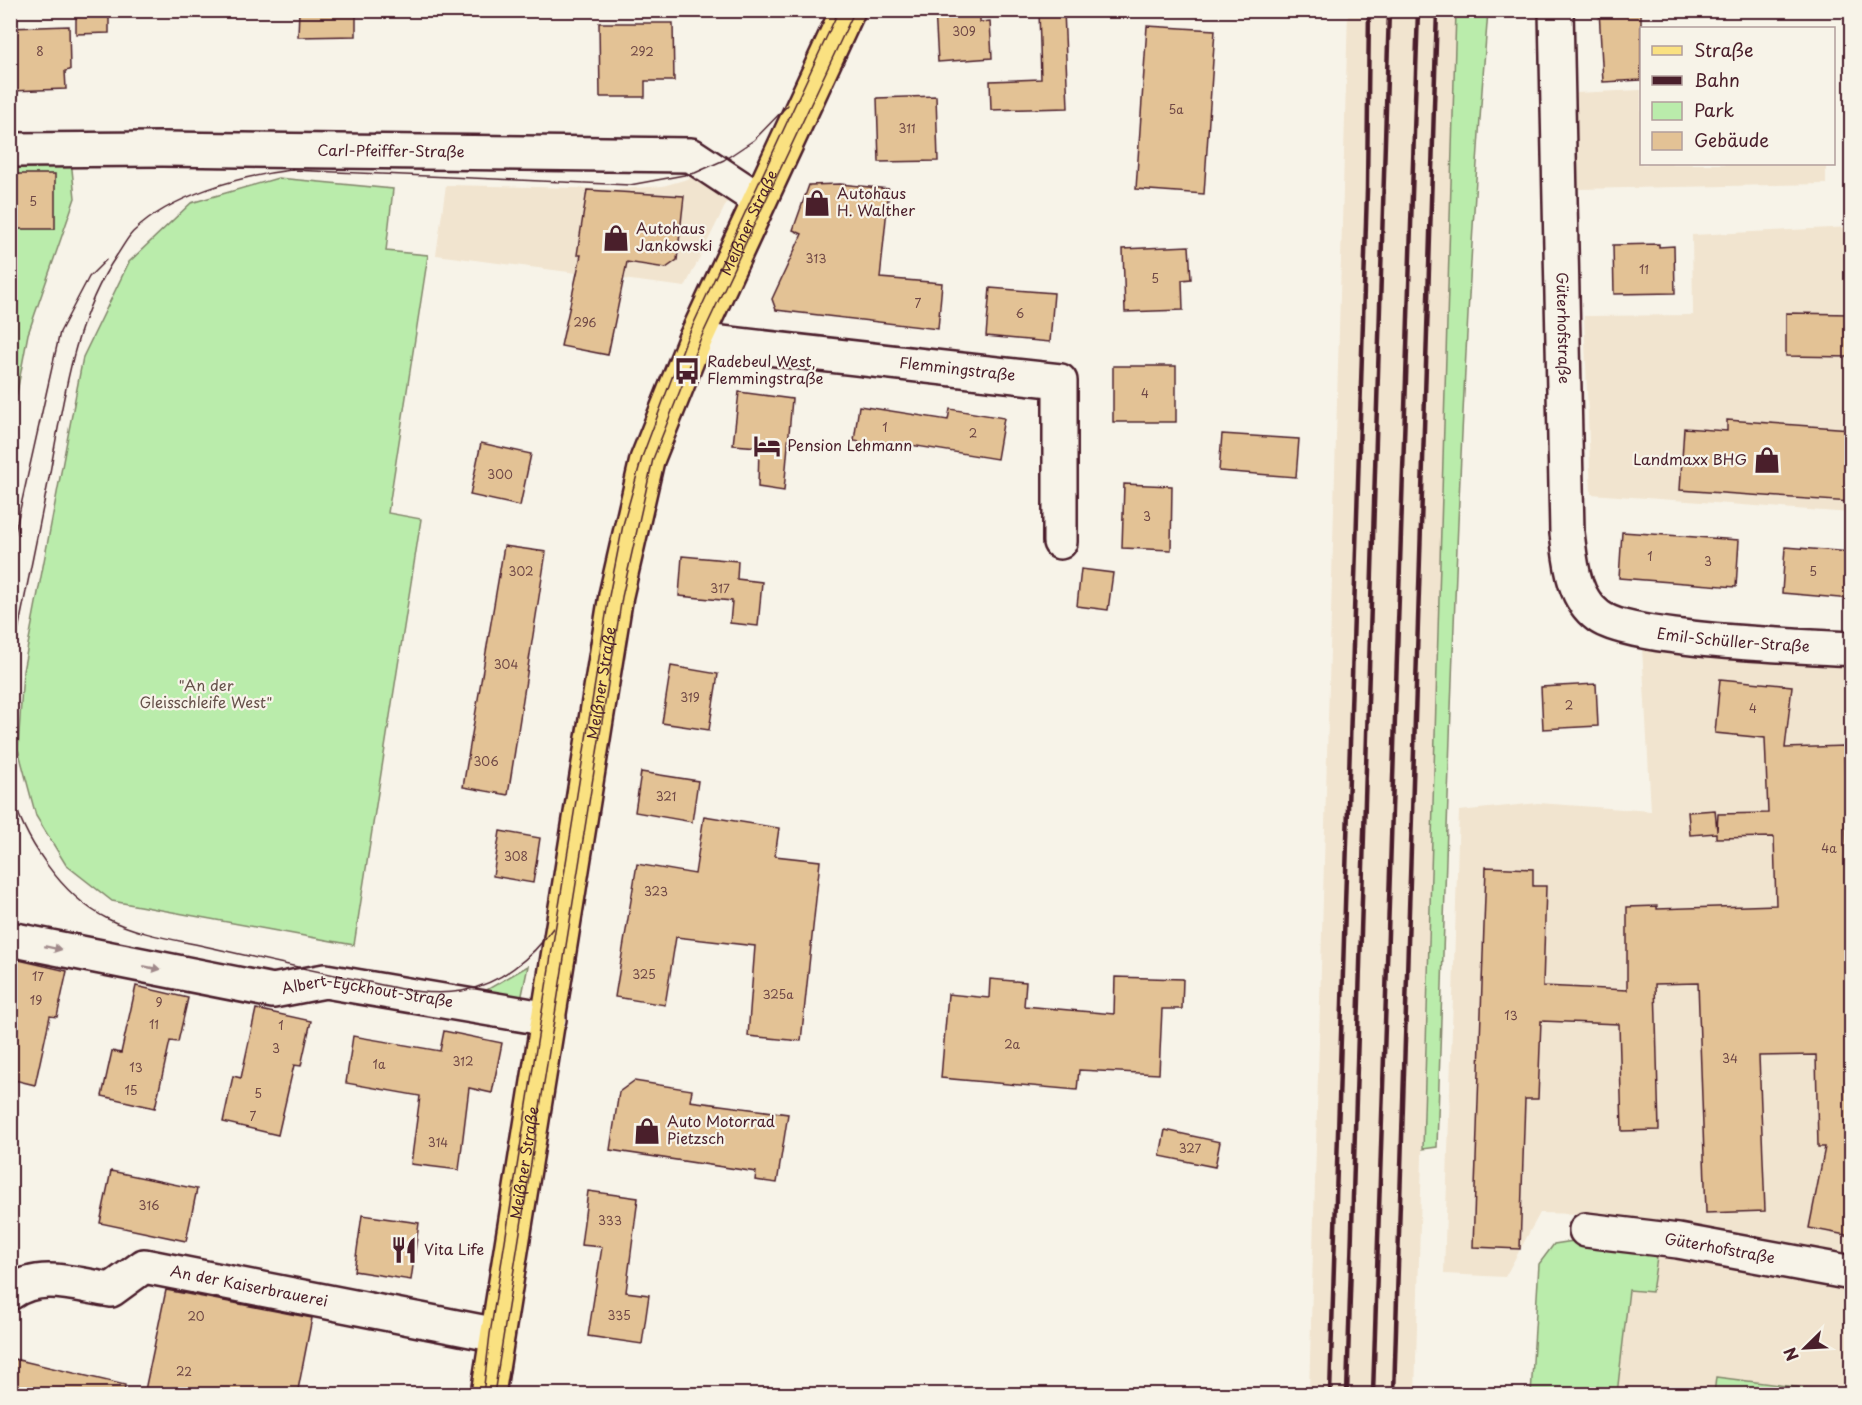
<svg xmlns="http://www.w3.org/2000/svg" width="1862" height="1405" viewBox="0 0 1862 1405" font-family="'Playpen Sans',sans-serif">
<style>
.built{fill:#f1e4cf}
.green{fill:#baecab;stroke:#82866b;stroke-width:1.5}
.building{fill:#e3c295;stroke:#4a1f2b;stroke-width:1.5}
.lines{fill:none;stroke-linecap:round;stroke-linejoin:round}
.minor-casing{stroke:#4a1f2b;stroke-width:38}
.major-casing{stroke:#4a1f2b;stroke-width:38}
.minor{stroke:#f7f3e8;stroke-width:33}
.major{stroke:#fae181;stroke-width:33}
.tram{stroke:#4a1f2b;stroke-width:1.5}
.rail{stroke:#4a1f2b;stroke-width:4.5}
.oneway{fill:#a0898a}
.labels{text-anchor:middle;stroke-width:4.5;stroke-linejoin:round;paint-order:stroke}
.number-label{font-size:12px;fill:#704846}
.street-label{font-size:15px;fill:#4a1f2b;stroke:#f7f3e8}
.poi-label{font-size:15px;fill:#4a1f2b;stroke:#f7f3e8;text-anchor:start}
.park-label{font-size:15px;fill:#66524b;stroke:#f7f3e8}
</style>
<rect width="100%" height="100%" fill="#f7f3e8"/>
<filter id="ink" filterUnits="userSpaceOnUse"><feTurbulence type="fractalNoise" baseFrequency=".0167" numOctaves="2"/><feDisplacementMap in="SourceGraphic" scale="12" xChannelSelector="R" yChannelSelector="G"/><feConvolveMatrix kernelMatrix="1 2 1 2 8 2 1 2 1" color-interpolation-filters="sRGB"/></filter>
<g filter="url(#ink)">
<g class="built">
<path d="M1348,11H1456L1415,1394H1309Z"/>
<path d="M1641,90L1642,164H1826V184L1578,189L1575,93Z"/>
<path d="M705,174L729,198L685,287L436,255L446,185L622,189L663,186Z"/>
<path d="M1851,227V513L1591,494L1584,316L1693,315L1692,235Z"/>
<path d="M1642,648L1851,665V1394H1585L1581,1214L1540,1213L1505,1277L1444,1274L1459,811L1538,803L1651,811Z"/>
</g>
<g class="green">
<path d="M1456,11H1488C1458,388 1449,768 1437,1147L1423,1149Z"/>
<path d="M11,160H71L75,198L28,334L11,424Z"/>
<path d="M278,178L393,189L386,251L428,255L388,513L421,519L354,945L112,901L66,865L36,816L18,749L23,671L83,357L129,262L191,203Z"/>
<path d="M528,966L521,1000L478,995Z"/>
<path d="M1580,1240L1658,1251L1652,1292L1629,1290L1617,1394H1531L1539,1264L1554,1244Z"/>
<path d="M1716,1377L1851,1394H1714Z"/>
</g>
<g class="building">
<path d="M76,10H109V33L76,34Z"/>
<path d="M299,10H356V36L298,37Z"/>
<path d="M935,10H980V22L990,21L992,58L938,62Z"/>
<path d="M1039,10H1064L1068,108L991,110L990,81L1041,79Z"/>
<path d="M1599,10H1641V80L1603,82Z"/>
<path d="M599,23H673L674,81H645V97H600Z"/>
<path d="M69,26L70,70L65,71L66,89L10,91V28Z"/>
<path d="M1147,26L1215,30L1204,194L1136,189Z"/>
<path d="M936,96L938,161L879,162L877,98Z"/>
<rect x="10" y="174" width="45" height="55"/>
<path d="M840,184L889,189L880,278L942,283L938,329L776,310L772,299L802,234L793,230L809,185Z"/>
<path d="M587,190L684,196L677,260L666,268L627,262L608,355L561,346L581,255H577Z"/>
<path d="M1659,244V247L1674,246L1675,293L1614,294L1613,245Z"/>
<path d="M1189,246L1191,279L1182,280L1183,310L1125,312L1123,249Z"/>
<path d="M990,288L1054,293L1050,342L986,336Z"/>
<path d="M1786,313L1851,314V357L1786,356Z"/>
<rect x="1113" y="366" width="63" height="56"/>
<path d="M739,392L792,399L784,491L758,487L759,447L733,445Z"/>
<path d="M859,406L948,420L950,409L1004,418L997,459L911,445L910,450L854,441Z"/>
<path d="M1727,420L1851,429V502L1680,490L1684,428L1727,431Z"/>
<path d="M1222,434L1299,439L1296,477L1219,471Z"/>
<path d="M481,443L531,454L520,506L470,495Z"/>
<path d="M1124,484L1172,486L1171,550L1122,548Z"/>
<path d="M1622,532L1739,540L1736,587L1619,578Z"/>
<path d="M504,546L546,552L508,795L463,787Z"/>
<path d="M1785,547L1851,552V599L1782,593Z"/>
<path d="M682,556L738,561L737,579L762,582L758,626L730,623L732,601L679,596Z"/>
<path d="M1081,569L1113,573L1108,610L1077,606Z"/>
<path d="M671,666L718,674L709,730L662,723Z"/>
<path d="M1720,679L1792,686L1785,748L1844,746L1851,1021V1236L1809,1228L1825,1147H1818L1816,1055L1759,1056L1765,1211L1706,1213L1698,983L1655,984L1659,1130L1622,1131L1619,1024L1541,1021L1538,1099H1525L1520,1249L1473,1247L1486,867L1533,869V886H1546L1543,986L1627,990V907L1657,906V909L1776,905L1774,837L1716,838V833L1690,835L1688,812L1715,810L1717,831L1718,814L1768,813L1765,738L1715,733Z"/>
<path d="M1596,684L1598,726L1543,729L1541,687Z"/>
<path d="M641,772L698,781L692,822L635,812Z"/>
<path d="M704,816L779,828L775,856L820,861L801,1041L748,1036L755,946L676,937L665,1005L615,997L637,864L695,874Z"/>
<path d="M500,831L540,838L533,883L493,876Z"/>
<path d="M10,958L67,971L57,1017L50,1016L35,1085L10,1079Z"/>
<path d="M1115,977L1183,979L1182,1009H1162L1159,1074L1079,1070L1077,1090L941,1078L948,994L989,998L990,979L1026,982L1024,1006L1114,1014Z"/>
<path d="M136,986L188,998L178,1042L170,1041L155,1108L102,1096L112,1051L121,1053Z"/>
<path d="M256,1009L311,1021L301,1066L294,1065L278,1135L223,1122L233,1076L241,1078Z"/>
<path d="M444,1031L502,1043L492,1093L469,1088L459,1170L411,1164L420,1096L346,1083L353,1036L440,1051Z"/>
<path d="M634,1081L692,1090L690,1101L788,1114L777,1183L755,1180L756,1172L610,1150L619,1092Z"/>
<path d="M1165,1130L1220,1142L1215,1167L1160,1156Z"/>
<path d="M111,1171L197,1189L186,1241L100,1223Z"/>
<path d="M588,1191L638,1198L626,1292L649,1295L642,1344L588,1336L602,1247L581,1245Z"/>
<path d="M362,1215L419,1223L411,1280L354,1271Z"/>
<path d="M166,1290L312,1318L297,1395H144Z"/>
<path d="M10,1358L125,1385L124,1395H10Z"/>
</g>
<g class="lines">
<defs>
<g id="minor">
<path id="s1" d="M1556,10L1567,533C1571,563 1572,596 1598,616C1629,641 1803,646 1852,649"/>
<path id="s2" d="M10,150L162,149L691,155L759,200"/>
<path id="s3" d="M695,340L1060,381V542"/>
<path id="s4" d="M10,939L273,991L325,981L549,1019"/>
<path id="s5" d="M1586,1230L1678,1241L1852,1273"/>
<path id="s6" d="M10,1293C41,1271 76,1285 111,1290L144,1266L497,1335"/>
</g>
<g id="major">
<path id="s7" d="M488,1394L616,595L647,460L695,340L848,10"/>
</g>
</defs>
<use href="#minor" class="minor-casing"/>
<use href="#major" class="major-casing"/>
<use href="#minor" class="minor"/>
<use href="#major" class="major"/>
<g class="tram">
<path d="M10,554L60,332L89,277L106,260"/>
<path d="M10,670C23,608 35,545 48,483C63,405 72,321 117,255C122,248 127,238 133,232C171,195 240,176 291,170L630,185L695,173L724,160L754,140L788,105"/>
<path d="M10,787C22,837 61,896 108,919C139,935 178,940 213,948C261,959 310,970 359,980C393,987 427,997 462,991C500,984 532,958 553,928"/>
<path d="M483,1394L490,1334L609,596L623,525L642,457L687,338L839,10"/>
<path d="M494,1394L622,597L653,459L700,340L855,10"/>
</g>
<g class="rail">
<path d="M1330,1394L1367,190L1369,10"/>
<path d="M1347,1394L1389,10"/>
<path d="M1373,1394L1418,10"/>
<path d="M1394,1394L1437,10"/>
</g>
</g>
<defs><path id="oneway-solid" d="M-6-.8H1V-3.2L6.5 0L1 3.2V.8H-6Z" transform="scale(1.5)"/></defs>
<g class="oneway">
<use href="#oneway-solid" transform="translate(53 948) rotate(12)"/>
<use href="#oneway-solid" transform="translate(152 968) rotate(11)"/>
</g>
</g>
<defs>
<symbol id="shop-bare" viewBox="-9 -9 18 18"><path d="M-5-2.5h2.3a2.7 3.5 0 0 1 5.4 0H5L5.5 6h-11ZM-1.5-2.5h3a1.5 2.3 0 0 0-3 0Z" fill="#4a1f2b" stroke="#f7f3e8" stroke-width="2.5" paint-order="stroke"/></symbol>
<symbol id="bus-bare" viewBox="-9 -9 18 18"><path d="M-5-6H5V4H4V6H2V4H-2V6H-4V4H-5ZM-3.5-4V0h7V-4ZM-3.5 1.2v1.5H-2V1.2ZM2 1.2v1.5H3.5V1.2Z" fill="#4a1f2b" stroke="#f7f3e8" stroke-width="2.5" paint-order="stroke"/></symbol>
<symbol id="hotel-bare" viewBox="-9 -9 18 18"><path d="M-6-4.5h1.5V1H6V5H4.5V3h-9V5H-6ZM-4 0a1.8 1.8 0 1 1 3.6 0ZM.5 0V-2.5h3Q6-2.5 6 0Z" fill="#4a1f2b" stroke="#f7f3e8" stroke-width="2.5" paint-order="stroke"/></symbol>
<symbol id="restaurant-bare" viewBox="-9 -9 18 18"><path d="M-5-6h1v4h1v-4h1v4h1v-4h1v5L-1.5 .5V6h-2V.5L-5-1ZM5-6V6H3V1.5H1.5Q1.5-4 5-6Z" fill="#4a1f2b" stroke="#f7f3e8" stroke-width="2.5" paint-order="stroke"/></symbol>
</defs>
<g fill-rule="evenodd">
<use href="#shop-bare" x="798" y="184" width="38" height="38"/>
<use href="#shop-bare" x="597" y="219" width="38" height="38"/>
<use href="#bus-bare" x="668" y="352" width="38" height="38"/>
<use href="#hotel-bare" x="748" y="427" width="38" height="38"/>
<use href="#shop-bare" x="1748" y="441" width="38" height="38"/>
<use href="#shop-bare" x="628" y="1112" width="38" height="38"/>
<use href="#restaurant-bare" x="385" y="1231" width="38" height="38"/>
</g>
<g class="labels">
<g class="number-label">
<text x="964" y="36">309</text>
<text x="40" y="56">8</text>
<text x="642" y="56">292</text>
<text x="1176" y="114">5a</text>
<text x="907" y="133">311</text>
<text x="33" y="206">5</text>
<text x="816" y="263">313</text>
<text x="1644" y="274">11</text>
<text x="1155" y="283">5</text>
<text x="918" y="308">7</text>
<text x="1020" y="318">6</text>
<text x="585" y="327">296</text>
<text x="1145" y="398">4</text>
<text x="885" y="432">1</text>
<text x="973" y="438">2</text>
<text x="500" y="479">300</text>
<text x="1147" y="521">3</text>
<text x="1650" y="561">1</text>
<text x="1708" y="566">3</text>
<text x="521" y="576">302</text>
<text x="1813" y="576">5</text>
<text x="720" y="593">317</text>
<text x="506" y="669">304</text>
<text x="690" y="702">319</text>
<text x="1569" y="710">2</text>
<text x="1753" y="713">4</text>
<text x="486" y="766">306</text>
<text x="666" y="801">321</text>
<text x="1829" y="853">4a</text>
<text x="516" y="861">308</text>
<text x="656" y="896">323</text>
<text x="644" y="979">325</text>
<text x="38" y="981">17</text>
<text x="778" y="999">325a</text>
<text x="36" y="1005">19</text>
<text x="159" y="1007">9</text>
<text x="1511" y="1020">13</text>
<text x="154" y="1029">11</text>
<text x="281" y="1030">1</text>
<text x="1012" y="1049">2a</text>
<text x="276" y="1053">3</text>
<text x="1730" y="1063">34</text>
<text x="463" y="1066">312</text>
<text x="379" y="1069">1a</text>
<text x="136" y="1072">13</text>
<text x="131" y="1095">15</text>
<text x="258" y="1098">5</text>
<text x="253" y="1121">7</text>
<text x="438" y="1147">314</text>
<text x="1190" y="1153">327</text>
<text x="149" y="1210">316</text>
<text x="610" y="1225">333</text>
<text x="619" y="1320">335</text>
<text x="196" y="1321">20</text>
<text x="184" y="1376">22</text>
</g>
<g class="street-label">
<text dy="5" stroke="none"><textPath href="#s2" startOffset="381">Carl-Pfeiffer-Straße</textPath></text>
<text dy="5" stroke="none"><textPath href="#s7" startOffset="1206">Meißner Straße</textPath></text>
<text dy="5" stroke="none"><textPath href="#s1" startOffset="318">Güterhofstraße</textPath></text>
<text dy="5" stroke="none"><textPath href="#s3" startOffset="264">Flemmingstraße</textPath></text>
<text dy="5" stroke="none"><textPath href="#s1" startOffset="753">Emil-Schüller-Straße</textPath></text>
<text dy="5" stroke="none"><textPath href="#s7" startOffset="720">Meißner Straße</textPath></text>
<text dy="5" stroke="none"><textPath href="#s4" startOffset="364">Albert-Eyckhout-Straße</textPath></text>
<text dy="5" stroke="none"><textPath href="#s7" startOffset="234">Meißner Straße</textPath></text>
<text dy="5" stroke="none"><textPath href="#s5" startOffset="135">Güterhofstraße</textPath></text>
<text dy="5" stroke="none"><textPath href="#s6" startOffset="252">An der Kaiserbrauerei</textPath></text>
</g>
<g class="poi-label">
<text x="837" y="199">Autohaus<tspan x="837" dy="17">H. Walther</tspan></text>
<text x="636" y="234">Autohaus<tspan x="636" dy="17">Jankowski</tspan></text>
<text x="707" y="367">Radebeul West,<tspan x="707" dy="17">Flemmingstraße</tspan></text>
<text x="787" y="451">Pension Lehmann</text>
<text x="1747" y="465" text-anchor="end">Landmaxx BHG</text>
<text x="667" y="1127">Auto Motorrad<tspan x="667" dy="17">Pietzsch</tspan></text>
<text x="424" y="1255">Vita Life</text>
</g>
<g class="park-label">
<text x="206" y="691">"An der<tspan x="206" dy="17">Gleisschleife West"</tspan></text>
</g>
</g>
<rect width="1862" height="1405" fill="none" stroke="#f7f3e8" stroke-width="36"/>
<rect x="18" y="18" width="1826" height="1369" fill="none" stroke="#4a1f2b" stroke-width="2" filter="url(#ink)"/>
<rect x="1640" y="27" width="195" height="138" fill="#f7f3e8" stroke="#b29e9c" stroke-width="1.5"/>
<rect x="1652" y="46" width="30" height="9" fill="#fae181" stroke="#b29e9c" stroke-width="1.5"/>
<text x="1694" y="57" font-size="18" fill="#4a1f2b">Straße</text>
<rect x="1652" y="76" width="30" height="9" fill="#4a1f2b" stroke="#b29e9c" stroke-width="1.5"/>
<text x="1694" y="87" font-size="18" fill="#4a1f2b">Bahn</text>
<rect x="1652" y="102" width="30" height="18" fill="#baecab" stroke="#b29e9c" stroke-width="1.5"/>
<text x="1694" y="117" font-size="18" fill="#4a1f2b">Park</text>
<rect x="1652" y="132" width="30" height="18" fill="#e3c295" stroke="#b29e9c" stroke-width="1.5"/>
<text x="1694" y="147" font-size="18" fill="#4a1f2b">Gebäude</text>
<g transform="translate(1805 1348) rotate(246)" stroke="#f7f3e8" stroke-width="4.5" paint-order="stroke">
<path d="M0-4.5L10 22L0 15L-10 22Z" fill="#4a1f2b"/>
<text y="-9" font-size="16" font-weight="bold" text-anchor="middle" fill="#4a1f2b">N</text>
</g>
</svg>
